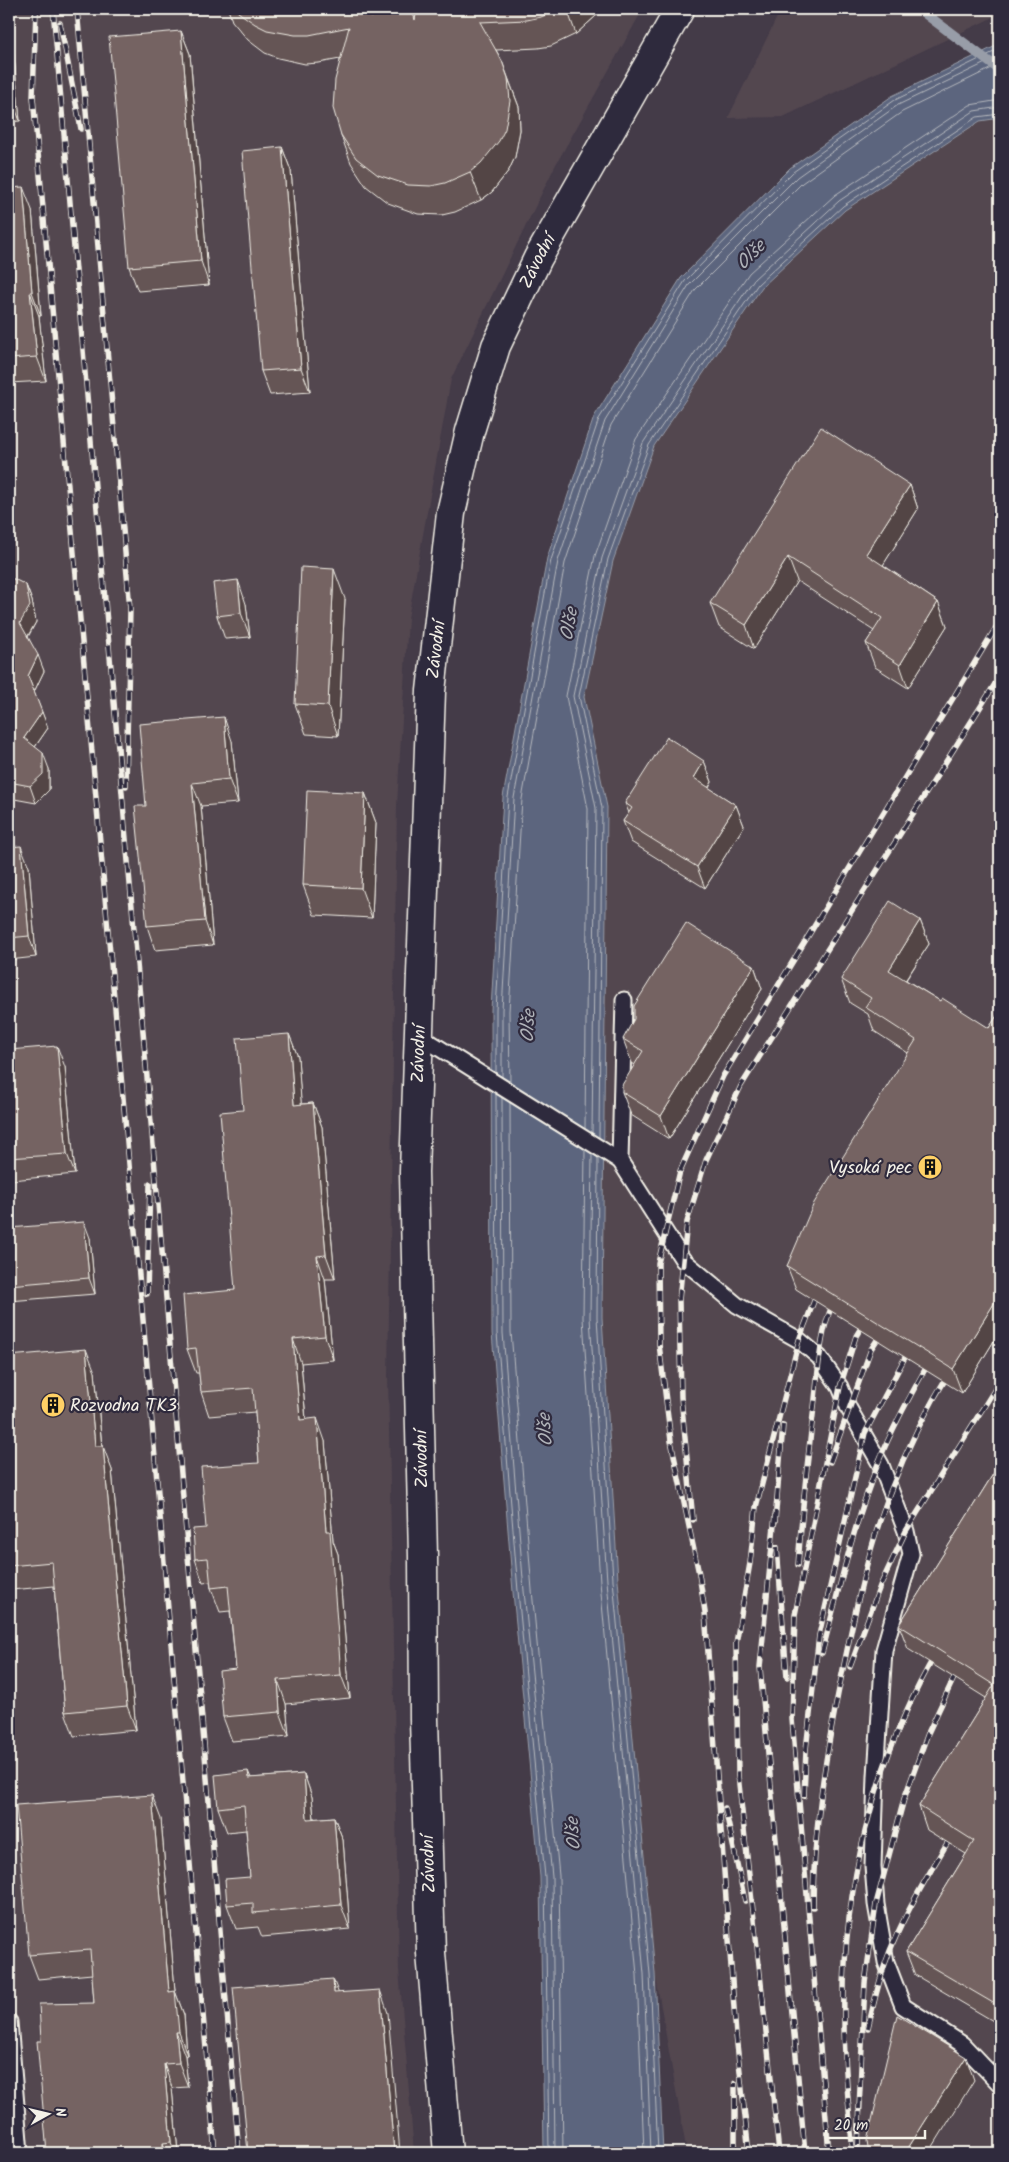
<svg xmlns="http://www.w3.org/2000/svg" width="1009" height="2162" viewBox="0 0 1009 2162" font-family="Kalam,sans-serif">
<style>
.built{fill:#534750}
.water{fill:#5b657e;stroke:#989da8}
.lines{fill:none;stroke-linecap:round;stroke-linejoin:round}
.shore{stroke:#b7b9be;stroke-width:1}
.stream{stroke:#989da8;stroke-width:10}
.service-casing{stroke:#f4f1e8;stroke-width:19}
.tertiary-casing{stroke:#f4f1e8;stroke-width:31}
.service{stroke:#2f2a3d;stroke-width:15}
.tertiary{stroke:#2f2a3d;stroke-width:28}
.rail-casing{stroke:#f4f1e8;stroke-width:5.5}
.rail{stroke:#2f2a3d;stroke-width:4;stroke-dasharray:11;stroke-linecap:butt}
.wall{fill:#655554;stroke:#f4f1e8}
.shaded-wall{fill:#524545;stroke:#f4f1e8}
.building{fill:#756362;stroke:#f4f1e8}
.labels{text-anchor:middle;stroke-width:4.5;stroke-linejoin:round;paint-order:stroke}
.street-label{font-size:18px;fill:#f4f1e8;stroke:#2f2a3d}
.poi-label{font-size:18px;fill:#f4f1e8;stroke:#2f2a3d;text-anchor:end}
.water-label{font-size:19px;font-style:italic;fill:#afb2b8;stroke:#2f2a3d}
</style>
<rect width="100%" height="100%" fill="#443b48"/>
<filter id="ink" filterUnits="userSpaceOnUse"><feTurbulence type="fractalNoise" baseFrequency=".02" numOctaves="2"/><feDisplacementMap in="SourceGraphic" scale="10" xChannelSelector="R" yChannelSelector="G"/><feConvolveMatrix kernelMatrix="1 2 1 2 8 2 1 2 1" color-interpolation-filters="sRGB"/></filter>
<g filter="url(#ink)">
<g class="built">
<path d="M9,9H643L555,166L451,379L408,618L397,805L388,1375L399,1970L414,2153H9Z"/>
<path d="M781,9H1000V14L783,117L728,118Z"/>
<path d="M1000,118V2153H687L655,1973L618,1580L602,1317L607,807L584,697L613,561L654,446L762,287L845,210L980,121Z"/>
</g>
<path class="water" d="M1000,44V118L980,121L845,210L762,287L654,446L613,561L584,697L607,807L602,1317L618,1580L655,1973L663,2153H544L540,1877L513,1592L492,1333L491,1010L503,797L547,558L594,417L681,278L790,168L892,96Z"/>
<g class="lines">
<g class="shore">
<path d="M496,1073V1010L508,797L551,560L599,419L685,281L793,172L895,100L1000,49"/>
<path d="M502,1077V1010L514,798L558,561L605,421L689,285L797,177L898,105L1000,56"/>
<path d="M510,1082L509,1011L522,799L565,563L611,425L695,290L802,183L902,112L1000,64"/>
<path d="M496,1094L497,1333L518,1591L545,1877L549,2153"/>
<path d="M502,1098L503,1333L524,1591L552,1877L555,2153"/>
<path d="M510,1102L511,1332L532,1590L559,1876L563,2153"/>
<path d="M585,1129L588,809L566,696L595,556L636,439L749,273L835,195L970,105L1000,100"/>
<path d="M592,1133L596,808L573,696L602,558L643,443L754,279L839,201L974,111L1000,107"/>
<path d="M599,1137L602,808L579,696L608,559L649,445L758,284L843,206L977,117L1000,114"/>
<path d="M585,1149L583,1318L600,1582L637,1975L644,2153"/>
<path d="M592,1154L590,1317L607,1581L644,1974L651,2153"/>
<path d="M598,1158L597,1317L613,1580L650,1974L658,2153"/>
</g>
<path class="stream" d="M919,9L1000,70"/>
<defs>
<g id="service">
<path d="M624,1000L620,1161L683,1260L737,1305L799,1340L819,1357L840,1387L849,1409L881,1465L906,1531L911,1554L884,1650L876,1776L873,1866L876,1904L886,1962L903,2006L962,2044L1000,2084"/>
<path d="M420,1036L620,1161"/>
<path d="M9,2022L20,2153"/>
</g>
<g id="tertiary">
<path id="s1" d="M448,2153L431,1953L424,1719L423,1556L414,1172L431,691L451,513L470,431L496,346L538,258L680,9"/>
</g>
</defs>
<use href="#service" class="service-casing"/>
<use href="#tertiary" class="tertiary-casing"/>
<use href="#service" class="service"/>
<use href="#tertiary" class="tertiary"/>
<defs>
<g id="rail">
<path d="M36,9L33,97L145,1342L215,2153"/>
<path d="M53,9L152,1134L239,2153"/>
<path d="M77,9L130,609L126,786"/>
<path d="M60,23L81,129"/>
<path d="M147,1294L150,1184"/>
<path d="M830,1462L871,1349L885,1328"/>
<path d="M775,1515L760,1667L805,2153"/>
<path d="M693,1520L681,1397L679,1300L687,1222L706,1160L741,1086L1000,676"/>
<path d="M775,1522L783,1425"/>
<path d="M777,1547L787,1677"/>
<path d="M798,1565C802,1510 808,1454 815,1399C818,1372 821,1321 836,1299"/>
<path d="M822,1653C839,1589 854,1523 879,1461C893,1426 912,1392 931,1359"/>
<path d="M850,1667L880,1586L906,1531L1000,1381"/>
<path d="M804,1796L806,1750L819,1635L865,1433L911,1346"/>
<path d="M725,1808L745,1901"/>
<path d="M813,1907C813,1831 826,1753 841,1679C854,1616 867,1552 890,1492C906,1450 927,1408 951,1370"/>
<path d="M762,1994L779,2153"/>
<path d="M763,2001L738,1775L736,1643L750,1563L756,1507L799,1340L819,1288"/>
<path d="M868,2028C873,2006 878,1985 885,1964C901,1918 930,1872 955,1830"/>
<path d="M859,2109L865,1983L876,1904L904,1799L928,1733L960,1665"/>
<path d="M858,2145L860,2102"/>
<path d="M735,2153V2083"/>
<path d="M749,2153L736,2035L705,1612L699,1574L671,1441L659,1344L658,1263L680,1171L723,1076L1000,621"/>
<path d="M829,2153L792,1719L795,1615L840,1387L856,1336L867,1318"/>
<path d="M853,2153C849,2109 844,2066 844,2021C841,1895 873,1761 937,1652"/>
</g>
</defs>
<use href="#rail" class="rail-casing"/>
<use href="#rail" class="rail"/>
</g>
<g class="wall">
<path d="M228,9H391L390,14L415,19L436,9H600L597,15L576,34L551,46L538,48L496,50L502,61L519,107L520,130L515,157L509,170L492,192L481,200L455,212L442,215L418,214L388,203L366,186L351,163L341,135L340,59L319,63L305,64L278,58L265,53L248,40L232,21Z"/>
<path d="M9,27L12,36L20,121L9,122Z"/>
<path d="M181,31L190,54L209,285L138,291L129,267Z"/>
<path d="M282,147L291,171L310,392L270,395L261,371Z"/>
<path d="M9,188L32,210L41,316H39L46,381L9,383Z"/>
<path d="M9,469L15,535H9Z"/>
<path d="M910,485L918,509L883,565L938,602L947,626L908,688L875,667L866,643L874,631L797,581L754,649L719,627L710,603Z"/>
<path d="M9,579L26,585L32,601L36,622L28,637L44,671L34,692L48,728L35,747L49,769V790L36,803L9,798Z"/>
<path d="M345,599L338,736L306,734L295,704Z"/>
<path d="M246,604L250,637L225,639L217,616Z"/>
<path d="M232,741L238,803L201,806L213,945L155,950L147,926L146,806Z"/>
<path d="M704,761L712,782L709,788L736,805L744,826L705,888L631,842L623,821L629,813L625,803Z"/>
<path d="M365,793L376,823L372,918L314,915L303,885Z"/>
<path d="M9,847L29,867L36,957L9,960Z"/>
<path d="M920,920L929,944L906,980L940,1001L989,1028L1000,1011V1331L962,1393L796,1289L787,1266L908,1053L874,1031L868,1014L850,1003L841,979Z"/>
<path d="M754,966L762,989L669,1139L631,1115L622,1092L635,1065L632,1063L623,1039Z"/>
<path d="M289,1034L298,1057L301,1104L313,1103L322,1127L335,1279H325L333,1360L301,1363L306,1419L325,1441L333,1541L338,1554L350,1698L286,1704L289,1736L232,1741L223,1717L236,1669L230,1611L220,1612L211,1588L210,1582L203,1583L195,1559L206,1528L259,1463L255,1412L209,1416L201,1392L199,1373H196L187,1349L235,1290L243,1110Z"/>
<path d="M9,1050L65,1067L75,1174L11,1180L9,1175Z"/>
<path d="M9,1228L90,1238L95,1294L9,1301Z"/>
<path d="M9,1356L95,1372L102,1446L112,1470L136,1730L74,1736L65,1712L54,1586L11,1590L9,1583Z"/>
<path d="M1000,1463V2025L915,1975L906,1952L966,1854L927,1830L919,1806L986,1698L908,1649L899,1625Z"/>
<path d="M248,1771L251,1778L304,1774L312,1797L314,1819L334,1817L343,1840L350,1929L262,1937L258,1927L236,1929L227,1905L250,1877L246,1830L227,1832L218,1808Z"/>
<path d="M161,1819L175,1991L184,2015L187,2055L185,2056L188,2087L172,2088L178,2153H47L41,2041L94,2003L92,1974L38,1979L29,1955Z"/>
</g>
<g class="shaded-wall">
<path d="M373,9H391L381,46L371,17Z"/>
<path d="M567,9H600L597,15L576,34Z"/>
<path d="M9,27L12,36L20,121L11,97L9,73Z"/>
<path d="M181,31L190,54L209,285L201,261Z"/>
<path d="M508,78L519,107L520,130L515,157L509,170L492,192L481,200L470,172Z"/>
<path d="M282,147L291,171L310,392L301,368Z"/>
<path d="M23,187L32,210L41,316L32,292Z"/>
<path d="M30,292L39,316L46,381L37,357Z"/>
<path d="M9,469L15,535L9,517Z"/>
<path d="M910,485L918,509L875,578L866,554Z"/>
<path d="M788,557L797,581L754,649L746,625Z"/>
<path d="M334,569L345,599L338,736L328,706Z"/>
<path d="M238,580L246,604L250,637L241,613Z"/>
<path d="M26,585L32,601L36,622L26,639L20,623Z"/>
<path d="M938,602L947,626L908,688L900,665Z"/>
<path d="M38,655L44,671L34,692L28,676Z"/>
<path d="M42,712L48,728L30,754L24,738Z"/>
<path d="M224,717L232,741L238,803L229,779Z"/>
<path d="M43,753L49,769V790L36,803L30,786Z"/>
<path d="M704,761L712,782L701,799L694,778Z"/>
<path d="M192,783L201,806L213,945L205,921Z"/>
<path d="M365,793L376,823L372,918L361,888Z"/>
<path d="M736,805L744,826L705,888L697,867Z"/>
<path d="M21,846L29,867L36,957L29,936Z"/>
<path d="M920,920L929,944L897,993L889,970Z"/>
<path d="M754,966L762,989L669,1139L661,1116Z"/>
<path d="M289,1034L298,1057L303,1129L294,1105Z"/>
<path d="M57,1046L65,1067L75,1174L67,1154Z"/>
<path d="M313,1103L322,1127L335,1279L326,1255Z"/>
<path d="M84,1222L90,1238L95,1294L89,1278Z"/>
<path d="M317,1256L325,1279L333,1360L325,1336Z"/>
<path d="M1000,1294V1331L962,1393L953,1369Z"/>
<path d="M293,1339L301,1363L308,1444L300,1420Z"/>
<path d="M86,1349L95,1372L104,1470L95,1446Z"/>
<path d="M317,1418L325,1441L333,1541L338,1554L350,1698L341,1675L326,1531Z"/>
<path d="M103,1446L112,1470L136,1730L127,1706Z"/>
<path d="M278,1680L286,1704L289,1736L280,1712Z"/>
<path d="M304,1774L312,1797L316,1843L307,1819Z"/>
<path d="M152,1795L161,1819L175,1991L184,2015L187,2055L179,2032L169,1992Z"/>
<path d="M334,1817L343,1840L350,1929L341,1905Z"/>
<path d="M333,1979L342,2002L334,1993Z"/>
<path d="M380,1990L388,2013L400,2153H394Z"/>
<path d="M176,2032L185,2056L188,2087L179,2063Z"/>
<path d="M966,2057L974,2080L929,2153H905Z"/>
<path d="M164,2064L172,2088L178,2153H175L171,2142Z"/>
<path d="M163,2143L167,2153H163Z"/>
</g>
<g class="building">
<path d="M236,9H373L371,17L412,9L415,20L417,9H559L541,17L527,20L480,22L502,61L508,78L510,101L505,129L499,141L481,163L470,172L445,183L431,186L408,185L378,175L356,158L341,135L333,108L335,80L349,27L309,35H295L267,30L255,24L238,12Z"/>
<path d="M181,31L201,261L129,267L109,37Z"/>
<path d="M9,73L11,97H9Z"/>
<path d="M282,147L301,368L261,371L242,151Z"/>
<path d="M23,187L32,292H30L37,357L9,359V188Z"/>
<path d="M821,427L910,485L866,554L938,602L900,665L866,643L882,618L788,557L746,625L710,603Z"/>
<path d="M301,567L334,569L328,706L295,704Z"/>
<path d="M9,579H14L26,585L30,606L20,623L38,655L28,676L42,712L24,738L43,753V774L30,786L9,782Z"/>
<path d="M238,580L241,613L217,616L213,583Z"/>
<path d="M224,717L229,779L192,783L205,921L147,926L135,806H146L139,724Z"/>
<path d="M667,737L704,761L694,778L736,805L697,867L623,821L632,808L625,803Z"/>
<path d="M307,790L365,793L361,888L303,885Z"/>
<path d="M21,846L29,936L9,938V847Z"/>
<path d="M890,901L920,920L889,970L940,1001L942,998L989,1028L1000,1011V1294L953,1369L787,1266L814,1203L916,1040L865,1007L871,998L841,979Z"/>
<path d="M686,923L754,966L661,1116L622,1092V1085L643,1051L623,1039L634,1019V1006Z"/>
<path d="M289,1034L294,1105L313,1103L326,1255L317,1256L325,1336L293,1339L300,1420L317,1418L326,1531H330L341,1675L278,1680L280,1712L223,1717L219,1671L236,1669L228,1586L211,1588L208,1558L195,1559L193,1529L206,1528L201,1467L259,1463L253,1388L201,1392L196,1348L187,1349L183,1295L235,1290L220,1112L243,1110L237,1038Z"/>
<path d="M57,1046L67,1154L9,1158V1050Z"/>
<path d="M84,1222L89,1278L9,1285V1228Z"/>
<path d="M86,1349L95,1446H103L127,1706L65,1712L52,1562L9,1566V1356Z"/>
<path d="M1000,1463V2007L906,1952L974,1841L919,1806L994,1685L899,1625Z"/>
<path d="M248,1771L249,1778L304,1774L307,1819L334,1817L341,1905L253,1913V1903L227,1905L225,1879L250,1877L244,1805L218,1808L215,1775Z"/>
<path d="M152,1795L169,1992L175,1991L179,2032H176L179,2063L164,2064L171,2142L163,2143V2153H47L37,2041H41L39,2004L94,2003L90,1950L29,1955L16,1805Z"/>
<path d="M333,1979L334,1993L380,1990L394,2153H248L233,1987Z"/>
<path d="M897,2015L966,2057L905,2153H869L867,2141Z"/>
</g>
</g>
<defs>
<symbol id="building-disc" viewBox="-11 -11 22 22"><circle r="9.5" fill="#ffd166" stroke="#2f2a3d"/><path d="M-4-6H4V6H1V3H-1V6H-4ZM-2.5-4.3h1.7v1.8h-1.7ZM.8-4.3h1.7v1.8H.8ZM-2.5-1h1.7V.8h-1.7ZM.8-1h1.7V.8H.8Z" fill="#111"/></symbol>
</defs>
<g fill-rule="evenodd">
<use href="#building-disc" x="916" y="1153" width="28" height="28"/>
<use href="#building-disc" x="39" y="1391" width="28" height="28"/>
</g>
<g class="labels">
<g class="street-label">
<text dy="6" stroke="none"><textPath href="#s1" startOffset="1910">Závodní</textPath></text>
<text dy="6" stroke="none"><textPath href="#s1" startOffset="1505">Závodní</textPath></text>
<text dy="6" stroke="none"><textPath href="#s1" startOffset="1100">Závodní</textPath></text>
<text transform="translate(421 1459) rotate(-91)" y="6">Závodní</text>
<text transform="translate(428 1864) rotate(-92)" y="6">Závodní</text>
</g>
<g class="poi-label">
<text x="912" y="1173">Vysoká pec</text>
<text x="70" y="1411" text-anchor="start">Rozvodna TK3</text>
</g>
<g class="water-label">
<text transform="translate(750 254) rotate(-46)" y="7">Olše</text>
<text transform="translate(568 624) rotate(-81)" y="7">Olše</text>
<text transform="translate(527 1026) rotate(-87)" y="7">Olše</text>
<text transform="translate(544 1430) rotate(-94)" y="7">Olše</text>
<text transform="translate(572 1834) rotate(-94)" y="7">Olše</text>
</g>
</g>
<rect width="1009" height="2162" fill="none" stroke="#2f2a3d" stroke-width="30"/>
<rect x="15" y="15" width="979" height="2132" fill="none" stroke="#f4f1e8" stroke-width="2" filter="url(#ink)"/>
<g transform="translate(48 2114) rotate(82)" stroke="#2f2a3d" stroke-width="4" paint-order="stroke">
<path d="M0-4L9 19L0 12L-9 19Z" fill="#f4f1e8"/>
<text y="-8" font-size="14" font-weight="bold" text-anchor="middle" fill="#f4f1e8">N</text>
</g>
<path d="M826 2130v8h99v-8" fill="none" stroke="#f4f1e8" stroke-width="2.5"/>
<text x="834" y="2130" font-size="15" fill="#f4f1e8" stroke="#2f2a3d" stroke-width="4" paint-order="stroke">20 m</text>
</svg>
